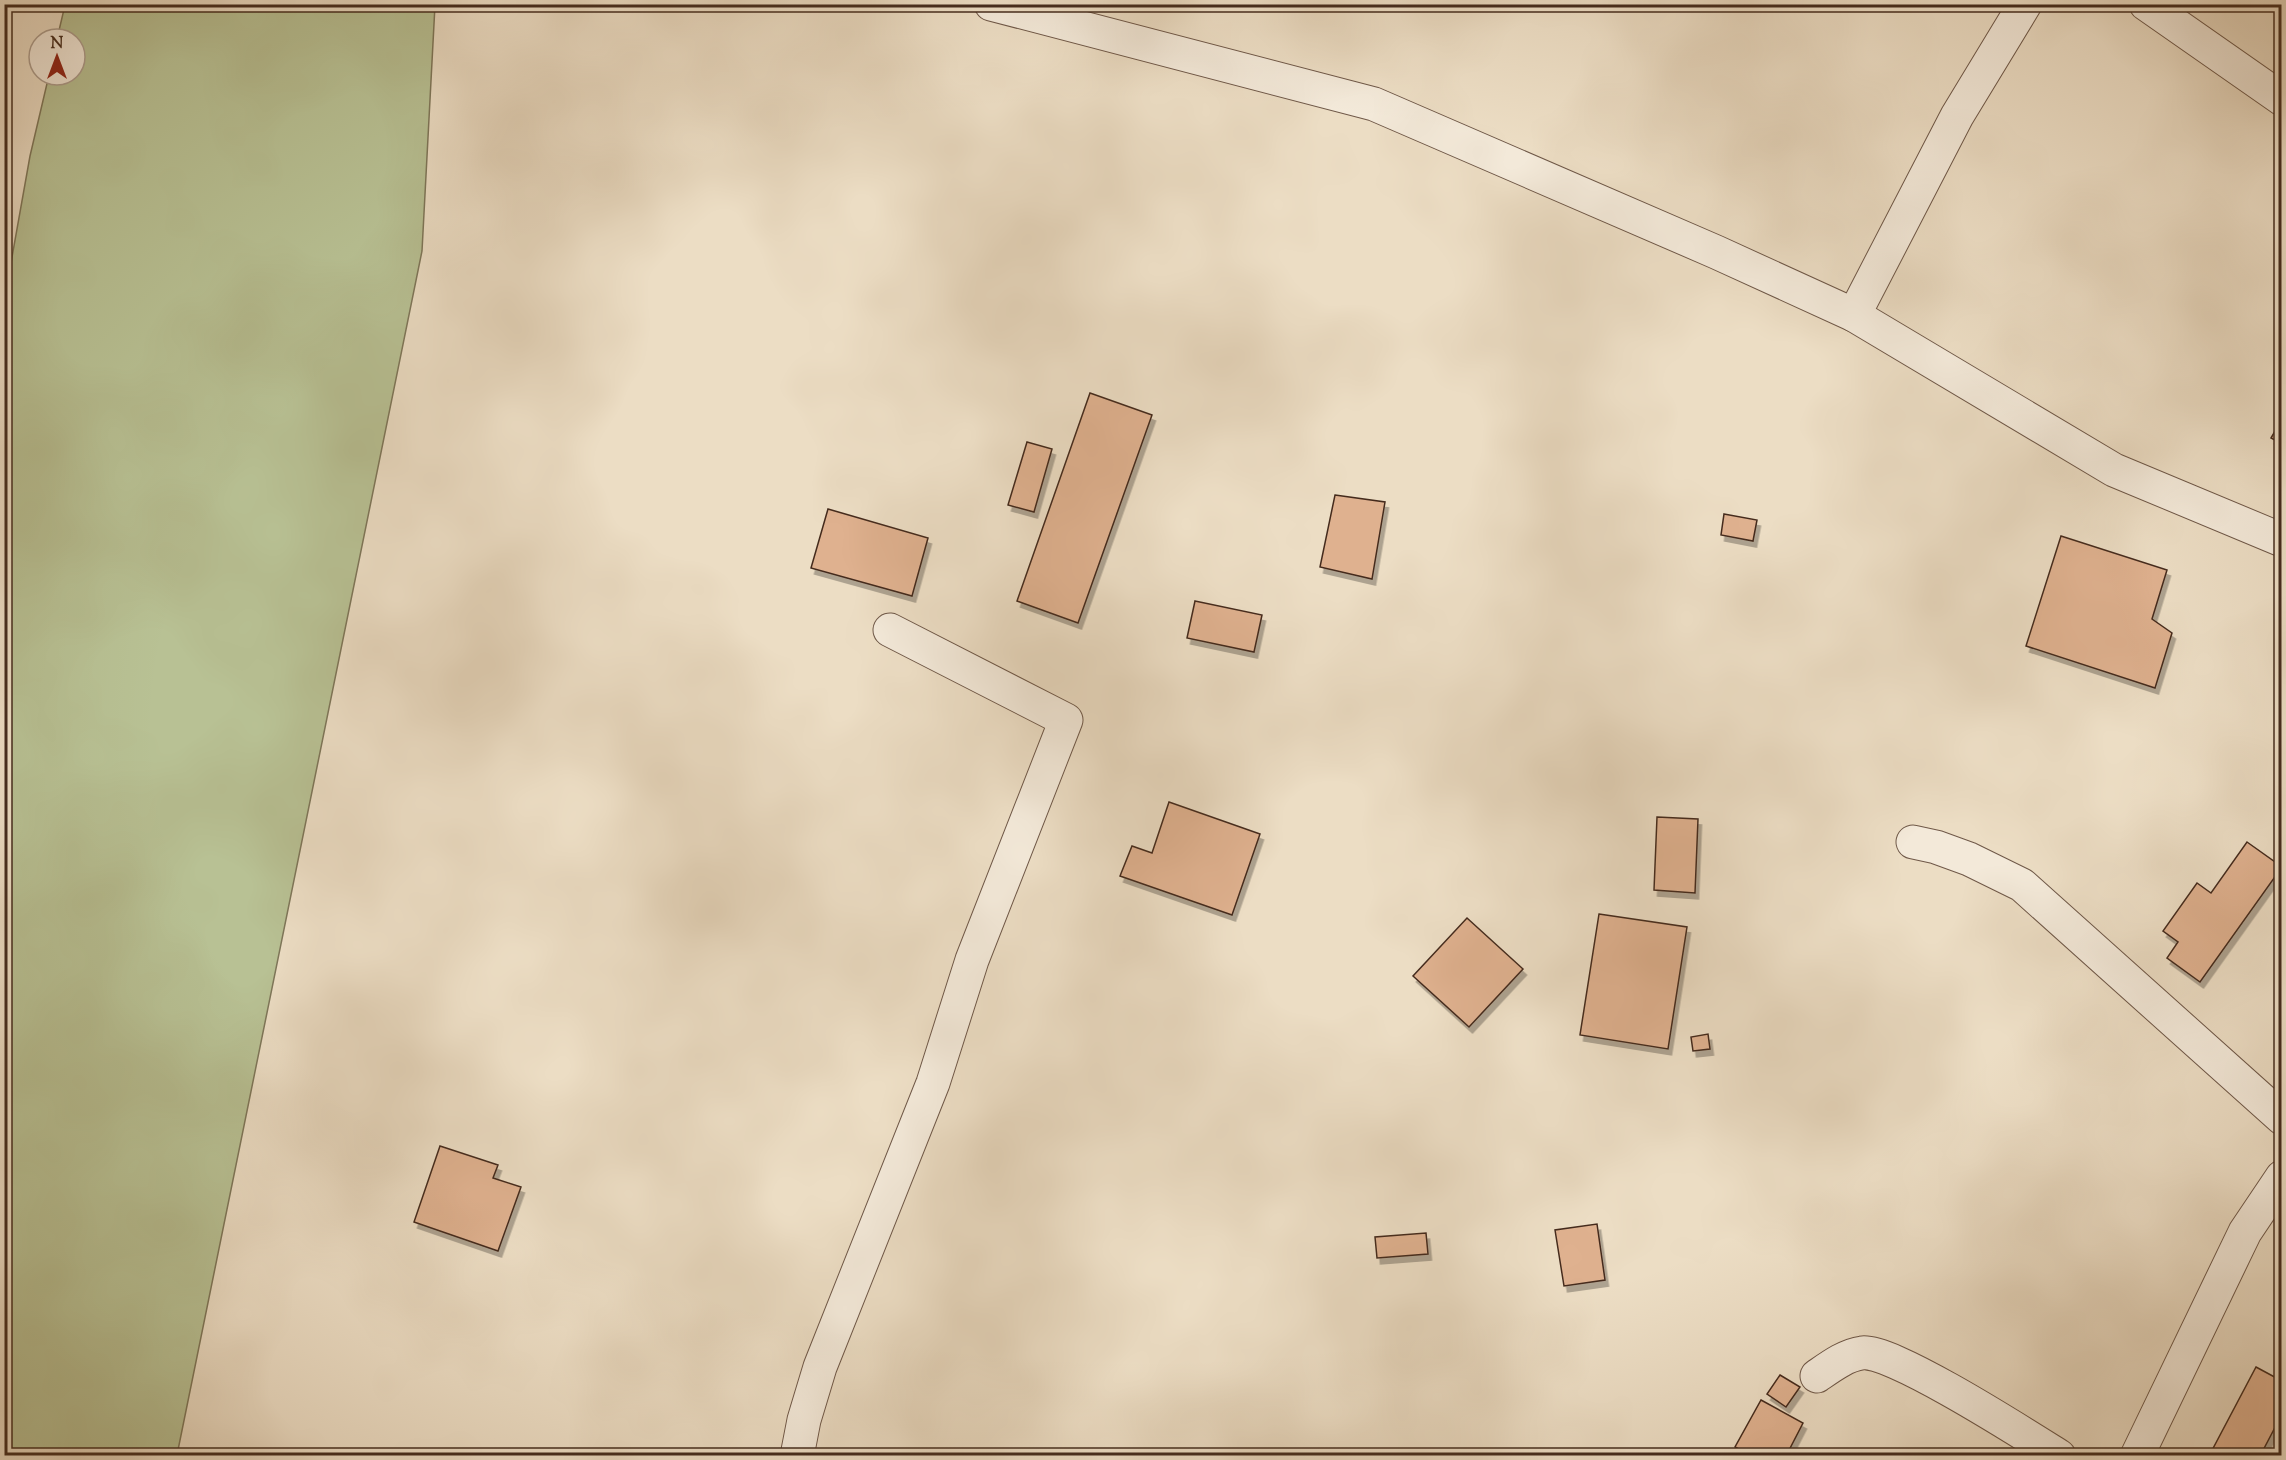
<svg xmlns="http://www.w3.org/2000/svg" width="2286" height="1460" viewBox="0 0 2286 1460" font-family="'Sorts Mill Goudy',serif">
<style>
.green{fill:#b8c194;stroke:#7e7659;stroke-width:1.5}
.building{fill:#dfb18f;stroke:#452c1e;stroke-width:1.5;filter:url(#shadow)}
.lines{fill:none;stroke-linecap:round;stroke-linejoin:round}
.minor-casing{stroke:#6f5848;stroke-width:35}
.minor{stroke:#f3e9d9;stroke-width:33}
</style>
<defs>
<filter id="shadow"><feDropShadow dx="3.5" dy="6" stdDeviation="0" flood-color="#0004"/></filter>
</defs>
<rect width="100%" height="100%" fill="#ecddc4"/>
<filter id="stains"><feTurbulence type="fractalNoise" baseFrequency=".00333" numOctaves="4"/><feColorMatrix values="0 0 0 0 .2 0 0 0 0 .09 0 0 0 0 .02 0 0 0 .5 -.17"/></filter>
<radialGradient id="worn" r=".72"><stop offset=".6" stop-color="#630" stop-opacity="0"/><stop offset="1" stop-color="#630" stop-opacity=".3"/></radialGradient>
<path class="green" d="M65,5H435L422,251L177,1455H5L4,302L30,156L49,75H75V39H57Z"/>
<g class="building">
<path d="M1090,393L1152,415L1078,623L1017,601Z"/>
<path d="M2282,419V444L2271,438Z"/>
<path d="M1027,442L1052,449L1034,512L1008,505Z"/>
<path d="M1335,495L1385,502L1372,579L1320,567Z"/>
<path d="M828,509L928,538L912,596L811,568Z"/>
<path d="M1724,514L1757,520L1753,541L1721,535Z"/>
<path d="M2061,536L2167,570L2152,619L2172,633L2155,688L2026,646Z"/>
<path d="M1195,601L1262,615L1254,652L1187,638Z"/>
<path d="M1169,802L1260,834L1232,915L1120,876L1132,846L1152,853Z"/>
<path d="M1657,817L1698,819L1695,893L1654,890Z"/>
<path d="M2247,842L2282,867L2200,982L2167,958L2178,942L2163,931L2197,883L2211,893Z"/>
<path d="M1599,914L1687,927L1668,1049L1580,1035Z"/>
<path d="M1467,918L1523,969L1469,1027L1413,976Z"/>
<path d="M1708,1034L1710,1049L1693,1051L1691,1037Z"/>
<path d="M440,1146L498,1165L493,1178L521,1187L498,1251L414,1222Z"/>
<path d="M1597,1224L1605,1280L1564,1286L1555,1230Z"/>
<path d="M1426,1233L1428,1254L1377,1258L1375,1237Z"/>
<path d="M2256,1367L2282,1381V1414L2260,1456H2209Z"/>
<path d="M1780,1375L1800,1387L1786,1407L1767,1394Z"/>
<path d="M1761,1400L1803,1423L1786,1456H1752L1735,1447Z"/>
</g>
<g class="lines">
<defs>
<g id="minor">
<path d="M991,4L1374,104L1716,252L1854,315"/>
<path d="M2025,4L1957,116L1854,315L2114,470L2282,540"/>
<path d="M2146,4L2282,99"/>
<path d="M1913,842L1936,847L1969,859L2022,885L2282,1118"/>
<path d="M1817,1376C1830,1367 1846,1355 1862,1353C1890,1348 2027,1436 2059,1456"/>
<path d="M797,1456L804,1420L820,1367L933,1083L972,960L1066,720L890,630"/>
<path d="M2137,1456L2245,1232L2282,1177"/>
</g>
</defs>
<use href="#minor" class="minor-casing"/>
<use href="#minor" class="minor"/>
</g>
<rect width="2286" height="1460" fill="none" stroke="#ecddc4" stroke-width="24"/>
<rect x="6" y="6" width="2274" height="1448" fill="none" stroke="#452c1e" stroke-width="3"/>
<rect x="12" y="12" width="2262" height="1436" fill="none" stroke="#452c1e" stroke-width="1.5"/>
<g transform="translate(57 57)"><circle r="28" fill="#f3e9d9" stroke="#ad9d8e" stroke-width="1.5"/>
<path d="M0-4.5L10 22L0 15L-10 22Z" fill="#8f2418"/>
<text y="-9" font-size="16" font-weight="bold" text-anchor="middle" fill="#452c1e">N</text>
</g>
<rect width="100%" height="100%" filter="url(#stains)"/>
<rect width="100%" height="100%" fill="url(#worn)"/>
</svg>
